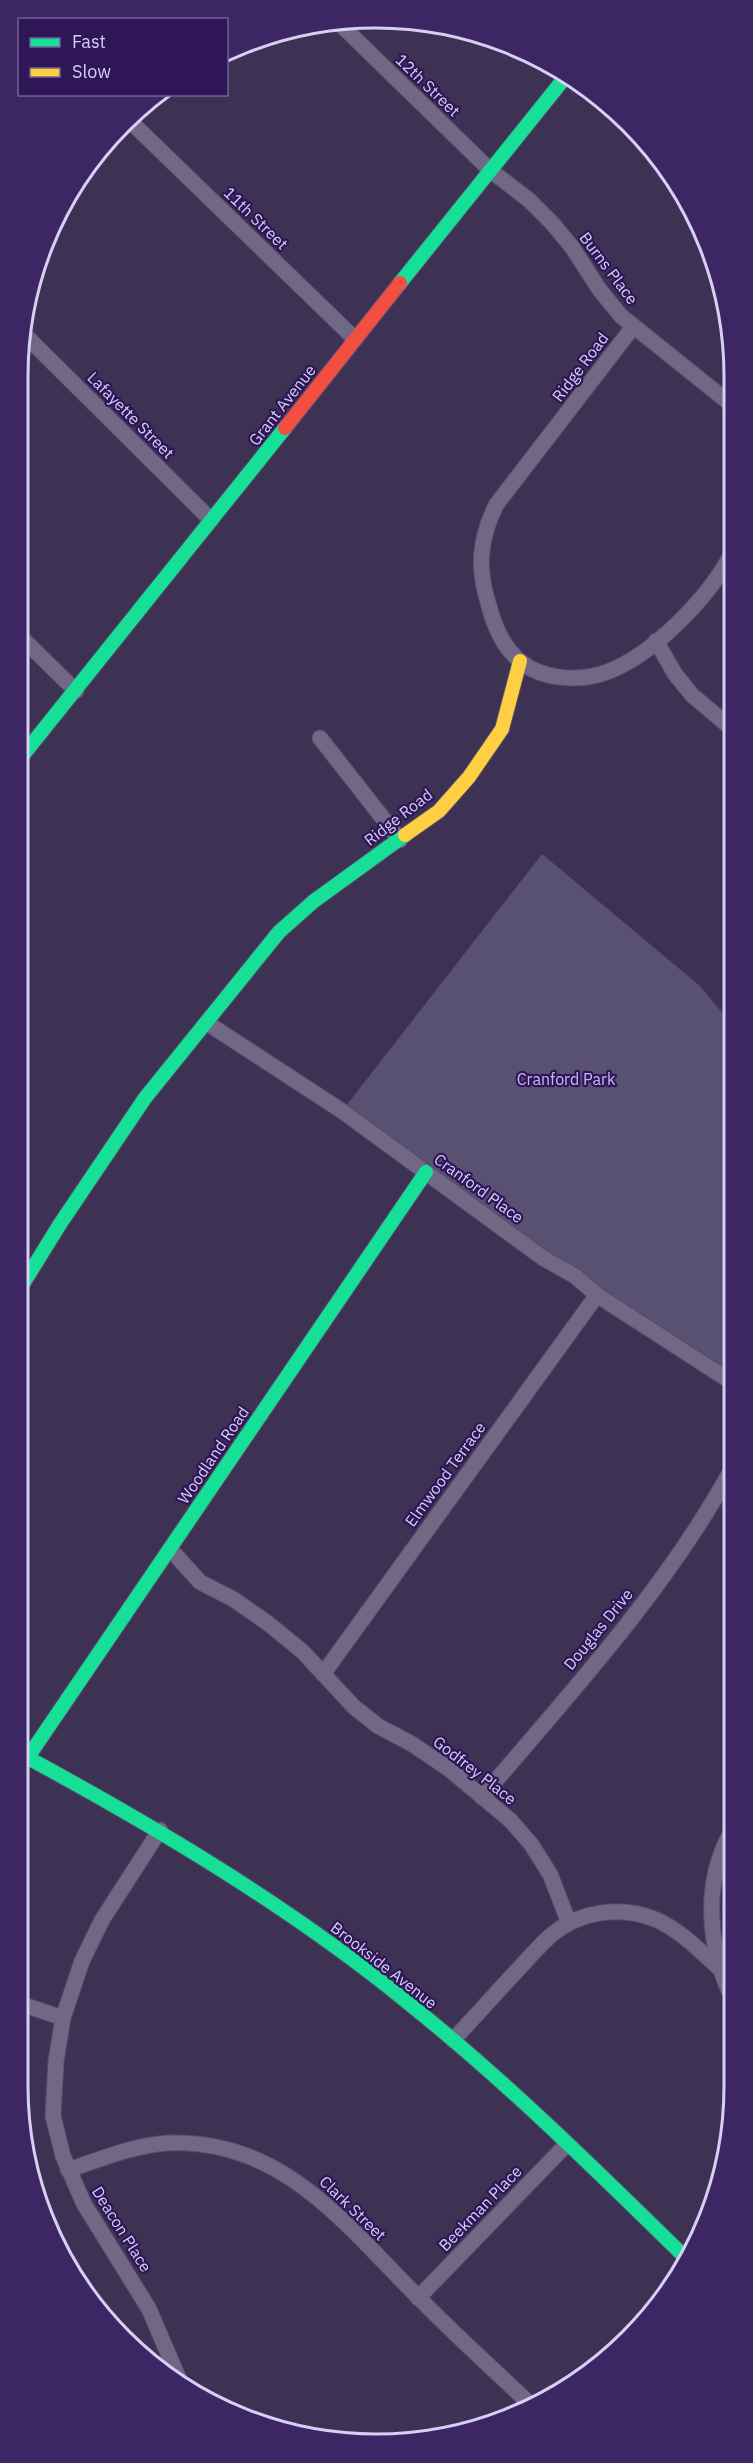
<svg xmlns="http://www.w3.org/2000/svg" width="753" height="2463" viewBox="0 0 753 2463" font-family="'IBM Plex Sans',sans-serif">
<style>
.green{fill:#595171}
.lines{fill:none;stroke-linecap:round;stroke-linejoin:round}
.street-casing{stroke:#574d6c;stroke-width:17}
.fast-casing{stroke:#574d6c;stroke-width:16}
.slow-casing{stroke:#574d6c;stroke-width:16}
.jam-casing{stroke:#574d6c;stroke-width:16}
.street{stroke:#706885;stroke-width:15}
.fast{stroke:#16e098;stroke-width:14}
.slow{stroke:#ffcf43;stroke-width:14}
.jam{stroke:#f24e42;stroke-width:14}
.labels{text-anchor:middle;stroke-width:4.5;stroke-linejoin:round;paint-order:stroke}
.street-label{font-size:16px;fill:#d7cff6;stroke:#2f1757}
.park-label{font-size:16px;fill:#c9b9f9;stroke:#2f1757}
.rim{fill:none;stroke:#d7cff6;stroke-width:3}
</style>
<rect width="100%" height="100%" fill="#3d3154"/>
<path class="green" d="M542,854L700,986L730,1022V1381L342,1111Z"/>
<g class="lines">
<defs>
<g id="street">
<path d="M341,25L490,170L529,200L552,223L572,247L599,289L621,316L732,405"/>
<path d="M132,123L355,339"/>
<path d="M633,327L496,505C479,540 477,569 489,606C494,625 504,648 520,661C542,680 581,682 607,672C653,655 708,598 731,555"/>
<path d="M25,335L211,520"/>
<path d="M24,640L76,691"/>
<path d="M656,641L675,674L692,695L731,728"/>
<path d="M320,738L400,840"/>
<path d="M207,1023L342,1111L543,1258L575,1276L597,1295L730,1381"/>
<path d="M170,1549L200,1582L233,1599L269,1624L303,1652L354,1707L378,1726L412,1744L449,1769L510,1820L531,1844L550,1874L569,1923"/>
<path d="M323,1674L597,1295"/>
<path d="M482,1797C569,1694 663,1593 729,1474"/>
<path d="M160,1830L102,1920L82,1961L63,2018L56,2061L53,2116L63,2156L84,2204L149,2309L179,2379"/>
<path d="M728,1989C708,1940 704,1884 729,1836"/>
<path d="M18,2003L63,2018"/>
<path d="M453,2040C472,2020 491,1999 509,1979C522,1966 534,1951 547,1939C576,1911 622,1904 659,1921C682,1932 701,1952 720,1969"/>
<path d="M68,2170C101,2159 134,2145 169,2143C282,2139 344,2223 416,2295C453,2333 492,2368 531,2405"/>
<path d="M418,2298L567,2144"/>
</g>
<g id="fast">
<path d="M400,283L567,75"/>
<path d="M23,755L285,428"/>
<path d="M21,1287L60,1224L145,1098L279,932L314,901L405,835"/>
<path d="M19,1753C156,1827 291,1907 412,2006C509,2084 597,2171 686,2258"/>
<path d="M28,1757L426,1172"/>
</g>
<path id="slow" d="M405,835L439,811L469,777L502,729L520,661"/>
<path id="jam" d="M285,428L400,283"/>
</defs>
<use href="#street" class="street-casing"/>
<use href="#fast" class="fast-casing"/>
<use href="#slow" class="slow-casing"/>
<use href="#jam" class="jam-casing"/>
<use href="#street" class="street"/>
<use href="#fast" class="fast"/>
<use href="#slow" class="slow"/>
<use href="#jam" class="jam"/>
</g>
<g class="labels">
<g class="street-label">
<text transform="translate(428 85) rotate(44)" y="6">12th Street</text>
<text transform="translate(256 218) rotate(44)" y="6">11th Street</text>
<text transform="translate(609 268) rotate(53)" y="6">Burns Place</text>
<text transform="translate(580 367) rotate(-53)" y="6">Ridge Road</text>
<text transform="translate(282 405) rotate(-52)" y="6">Grant Avenue</text>
<text transform="translate(131 415) rotate(45)" y="6">Lafayette Street</text>
<text transform="translate(398 817) rotate(-38)" y="6">Ridge Road</text>
<text transform="translate(479 1188) rotate(36)" y="6">Cranford Place</text>
<text transform="translate(213 1455) rotate(-56)" y="6">Woodland Road</text>
<text transform="translate(445 1474) rotate(-54)" y="6">Elmwood Terrace</text>
<text transform="translate(598 1629) rotate(-51)" y="6">Douglas Drive</text>
<text transform="translate(475 1770) rotate(38)" y="6">Godfrey Place</text>
<text transform="translate(384 1965) rotate(38)" y="6">Brookside Avenue</text>
<text transform="translate(353 2208) rotate(44)" y="6">Clark Street</text>
<text transform="translate(480 2208) rotate(-46)" y="6">Beekman Place</text>
<text transform="translate(122 2229) rotate(58)" y="6">Deacon Place</text>
</g>
<g class="park-label">
<text x="566" y="1085">Cranford Park</text>
</g>
</g>
<path d="M0 0H753V2463H0ZM376 28H376A348 348 0 0 1 724 376V2086A348 348 0 0 1 376 2434H376A348 348 0 0 1 28 2086V376A348 348 0 0 1 376 28Z" fill="#3c2664" fill-rule="evenodd"/>
<path class="rim" d="M376 28H376A348 348 0 0 1 724 376V2086A348 348 0 0 1 376 2434H376A348 348 0 0 1 28 2086V376A348 348 0 0 1 376 28Z"/>
<rect x="18" y="18" width="210" height="78" fill="#2f1757" stroke="#726197" stroke-width="1.5"/>
<rect x="30" y="38" width="30" height="9" fill="#16e098" stroke="#726197" stroke-width="1.5"/>
<text x="72" y="48" font-size="18" fill="#d7cff6">Fast</text>
<rect x="30" y="68" width="30" height="9" fill="#ffcf43" stroke="#726197" stroke-width="1.5"/>
<text x="72" y="78" font-size="18" fill="#d7cff6">Slow</text>
</svg>
